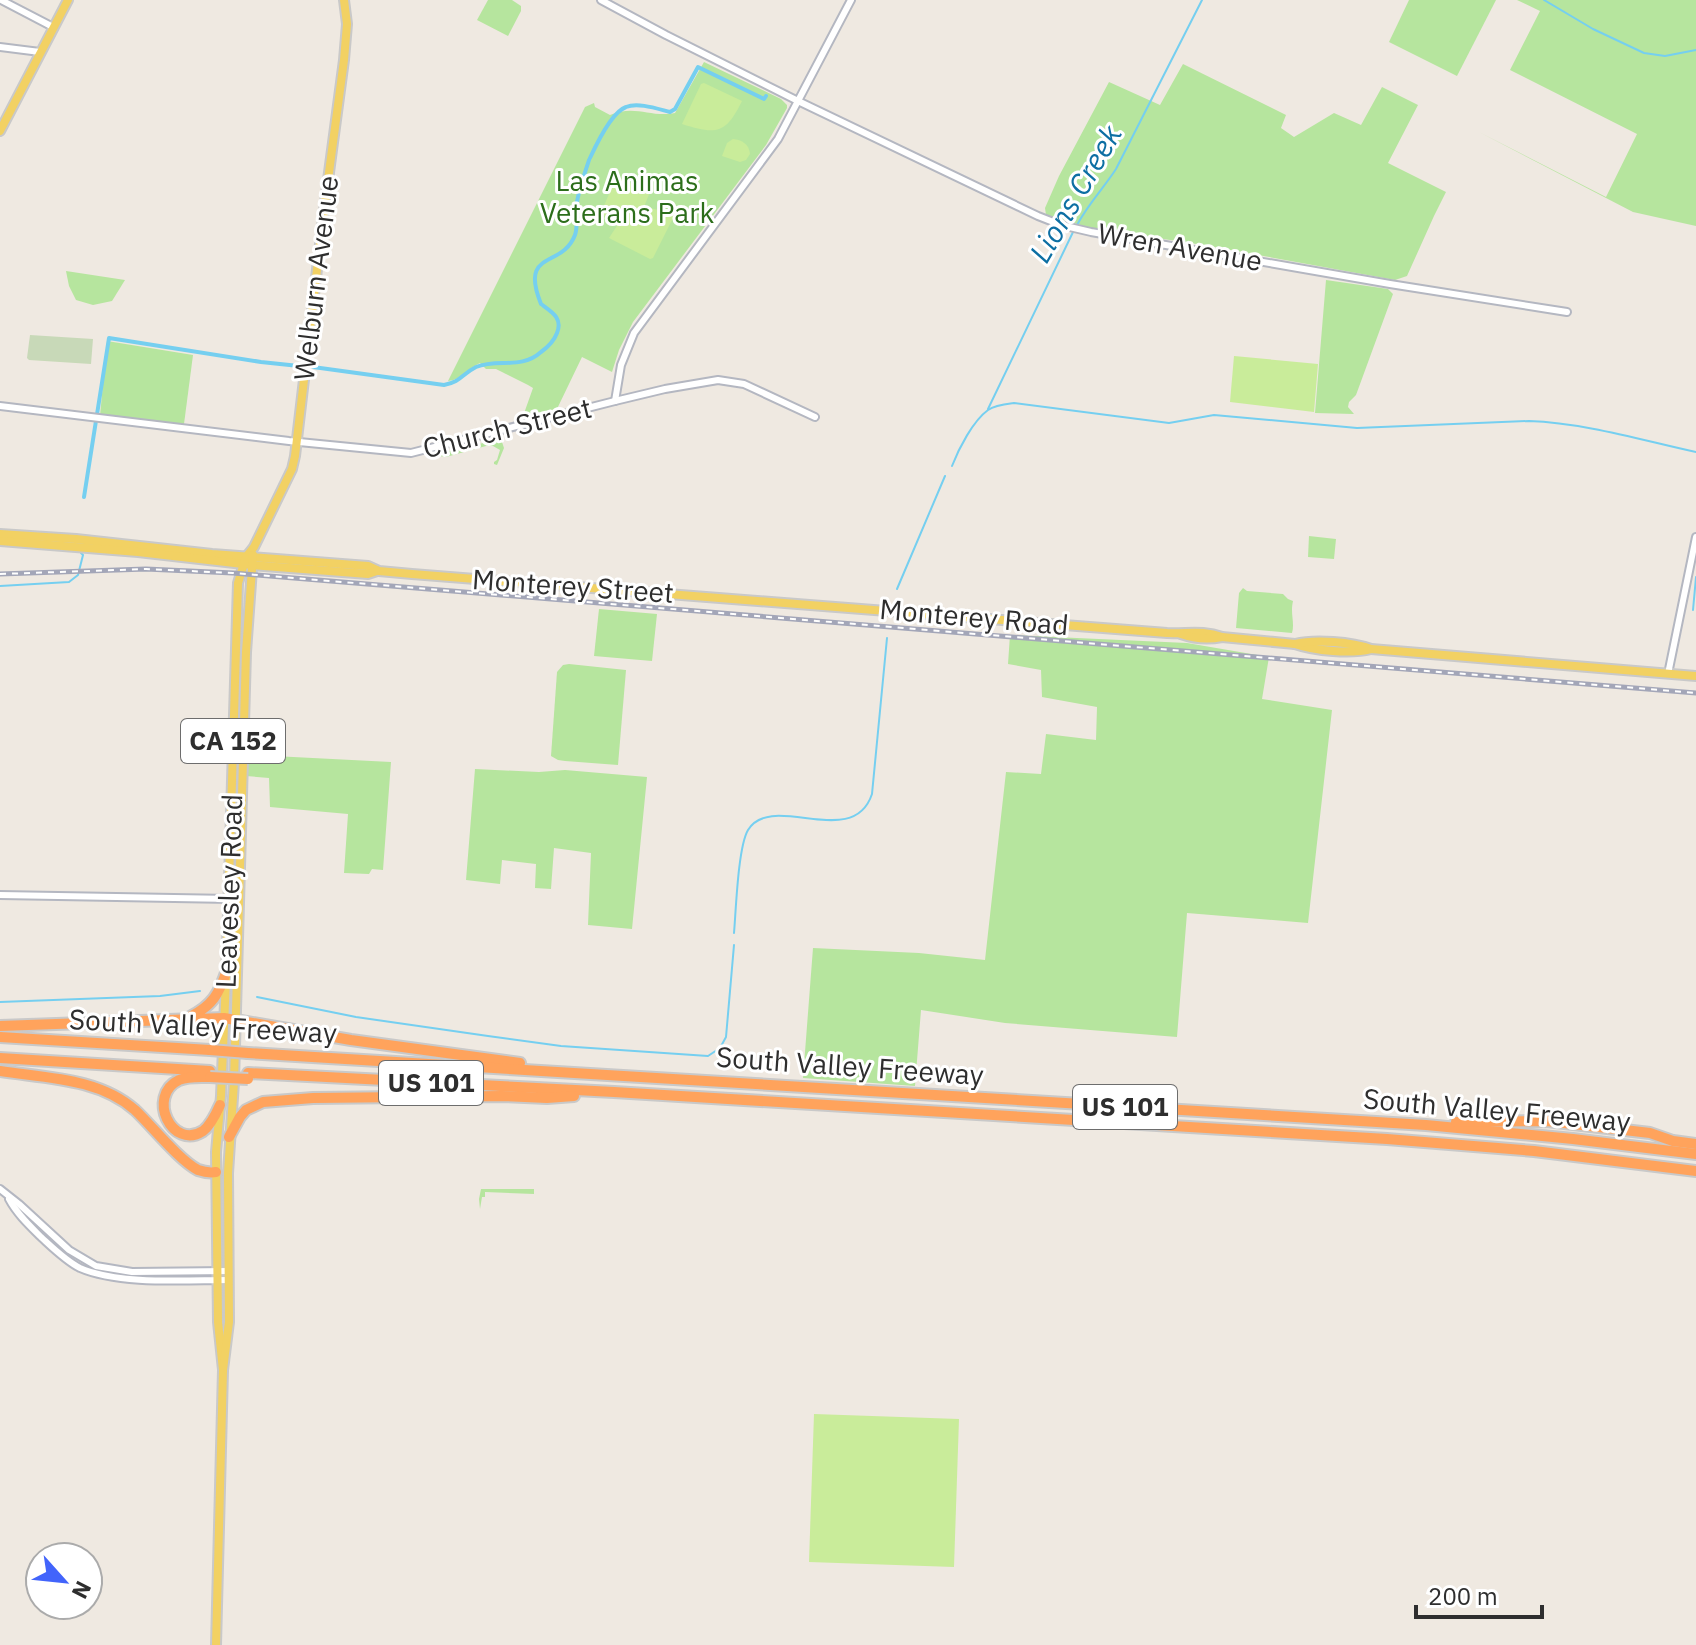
<svg xmlns="http://www.w3.org/2000/svg" width="1696" height="1645" viewBox="0 0 1696 1645" font-family="'IBM Plex Sans',sans-serif">
<style>
.green{fill:#b6e59e}
.cemetery{fill:#c8d9b8}
.pitch{fill:#c9ec9a}
.lines{fill:none;stroke-linecap:round;stroke-linejoin:round}
.stream{stroke:#75cff0;stroke-width:2}
.canal{stroke:#75cff0;stroke-width:4}
.minor-casing{stroke:#b4b7c1;stroke-width:10}
.major-casing{stroke:#c9c9c9;stroke-width:12}
.highway-casing{stroke:#c9c9c9;stroke-width:14}
.minor{stroke:#fff;stroke-width:6}
.major{stroke:#f2d163;stroke-width:8}
.highway{stroke:#ffa35c;stroke-width:10}
.rail-casing{stroke:#a3a6b8;stroke-width:5}
.rail{stroke:#fff;stroke-width:2;stroke-dasharray:6;stroke-linecap:butt}
.highway-bridge-casing{stroke:#c9c9c9;stroke-width:14;stroke-linecap:butt}
.highway-bridge{stroke:#ffa35c;stroke-width:10}
.labels{text-anchor:middle;stroke-width:6;stroke-linejoin:round;paint-order:stroke}
.shield{fill:#fff;stroke:#6d6d6d;stroke-width:2}
.shield-label{font-size:26px;font-weight:bold;fill:#2e2e2e}
.park-label{font-size:28px;fill:#2c6e1b;stroke:#fff}
.street-label{font-size:28px;fill:#2e2e2e;stroke:#fff}
.water-label{font-size:30px;font-style:italic;fill:#0d6fa3;stroke:#fff}
</style>
<rect width="100%" height="100%" fill="#efe9e1"/>
<g class="green">
<path d="M488,0H512L521,6V11L508,36L477,20Z"/>
<path d="M1409,0H1496L1457,76L1389,42Z"/>
<path d="M1517,0H1696V226L1633,212L1479,132L1606,197L1637,134L1510,70L1540,11Z"/>
<path d="M704,62L781,99L787,105V108L766,145L633,322L619,350L612,372L582,357L556,411L522,419L533,388L528,385L496,369H486L480,363C468,368 461,380 448,381L585,107L594,103L595,107L610,115C635,104 651,118 675,113Z"/>
<path d="M1183,64L1286,115L1281,128L1294,137L1334,113L1361,125L1382,87L1418,105L1388,163L1446,192L1434,216L1407,276L1395,280L1203,245L1091,228L1046,215L1045,208L1059,176L1109,82L1160,105Z"/>
<path d="M66,271L125,280L112,301L93,305L76,300L69,286Z"/>
<path d="M1326,280L1388,289L1393,294L1356,395L1349,402L1348,407L1354,414L1315,413Z"/>
<path d="M107,341L193,355L184,424L100,416Z"/>
<path d="M496,440L502,442L504,448L497,465L494,464V462L497,460L500,450L493,446H486L446,457L438,456L436,454Z"/>
<path d="M1309,536L1336,539L1334,559L1308,557Z"/>
<path d="M1243,588L1247,591L1283,594L1288,599L1293,601C1290,614 1295,623 1292,633L1236,628L1239,593Z"/>
<path d="M599,609L657,614L652,661L594,656Z"/>
<path d="M1010,635L1187,643L1269,657L1262,699L1332,710L1308,923L1187,913L1177,1037L1005,1023L921,1010L915,1086L803,1078L813,948L919,953L985,960L1006,772L1041,774L1046,734L1096,740L1097,707L1042,697L1041,670L1008,664Z"/>
<path d="M569,664L626,670L618,765L565,761L558,760L551,756L557,672L563,665Z"/>
<path d="M253,755L391,762L383,870L372,869L369,874L344,873L348,814L270,807L269,778L246,776L248,761Z"/>
<path d="M475,769L539,772L565,770L647,777L632,929L588,925L591,853L554,848L551,889L535,888L536,864L502,860L500,884L466,880Z"/>
<path d="M481,1189H534V1194L485,1192V1197H482L480,1209L479,1199Z"/>
</g>
<path class="cemetery" d="M30,335L93,339L91,364L29,360L27,358Z"/>
<g class="pitch">
<path d="M704,83L742,101C726,134 716,135 682,124L701,84Z"/>
<path d="M733,139C742,140 749,144 750,154L746,160L740,162L722,156L727,143Z"/>
<path d="M619,178L650,192L644,207L664,211L674,216L653,258L650,259L609,238L622,218L600,215L615,180Z"/>
<path d="M1234,356L1318,364L1314,412L1230,402Z"/>
<path d="M814,1414L959,1419L954,1567L809,1562Z"/>
</g>
<g class="lines">
<g class="stream">
<path d="M1544,0L1593,29L1644,53L1665,56L1696,50"/>
<path d="M1077,225C1088,204 1103,189 1116,169L1202,0"/>
<path d="M988,409L1074,230"/>
<path d="M952,466C959,448 973,421 988,410C995,405 1006,404 1014,403L1169,423L1214,415L1357,428L1529,421C1585,423 1641,440 1696,452"/>
<path d="M0,586L69,582L78,575L83,555L81,553"/>
<path d="M897,589L945,476"/>
<path d="M1693,610L1696,577"/>
<path d="M734,933C736,910 738,847 748,830C772,791 853,851 872,794L887,638"/>
<path d="M257,997L356,1017L488,1036L561,1046L708,1056L720,1048L726,1037L734,945"/>
<path d="M0,1002L160,996L200,991"/>
</g>
<g class="canal">
<path d="M590,158C596,145 612,112 626,107C638,102 658,109 670,112L675,109L698,67L764,99L766,96"/>
<path d="M313,367L444,385C461,382 462,374 476,367C498,358 521,370 541,352C548,347 554,341 557,333C563,318 552,312 541,304C519,249 562,269 575,235C578,227 576,218 576,210C577,193 584,176 589,160"/>
<path d="M84,497L109,338L261,362L299,366"/>
</g>
<defs>
<g id="minor">
<path d="M1,0L53,27"/>
<path d="M601,0L666,35L798,101L1038,216L1061,225L1091,232L1390,284L1567,312"/>
<path d="M0,47L40,52"/>
<path d="M615,401L621,365L634,333L778,139L851,0"/>
<path d="M0,406L289,441L411,453L615,401L665,389L718,380L744,384L815,417"/>
<path d="M1668,674L1696,537"/>
<path d="M0,895L232,899"/>
<path d="M0,1189L19,1204L69,1250L96,1266L132,1272L229,1271"/>
<path d="M9,1199C17,1214 30,1226 41,1237C53,1248 66,1261 80,1268C119,1285 186,1280 229,1280"/>
</g>
<g id="major">
<path d="M0,131L68,0"/>
<path d="M0,534L76,539L212,554L368,566L379,571L412,574L1167,633C1187,634 1203,630 1222,637L1295,644C1315,651 1351,654 1371,649"/>
<path d="M0,541L138,552L252,565L368,574L377,571"/>
<path d="M1181,634C1195,639 1207,640 1222,637"/>
<path d="M1295,644C1315,639 1352,642 1371,649L1696,676"/>
<path d="M223,1370L218,1322L216,1152L221,1096L226,979L238,583L246,557L254,547L292,469L295,456L324,210L344,60L347,24L344,0"/>
<path d="M216,1645L223,1370L229,1322L228,1173L234,1082L246,652L253,555"/>
</g>
<g id="highway">
<path d="M190,1017C213,1005 219,994 227,970"/>
<path d="M0,1026L224,1018L351,1040L520,1063"/>
<path d="M0,1037L210,1050"/>
<path d="M248,1053L1426,1125L1573,1139L1696,1154"/>
<path d="M0,1058L210,1071"/>
<path d="M0,1071C46,1078 99,1078 135,1110C152,1126 179,1160 198,1170C204,1172 210,1173 216,1172"/>
<path d="M248,1073L614,1092L1387,1139L1534,1151L1696,1171"/>
<path d="M210,1077C199,1077 188,1076 179,1080C146,1096 172,1151 203,1131C211,1125 216,1114 220,1105"/>
<path d="M1456,1122L1547,1121L1650,1133L1673,1141L1696,1144"/>
<path d="M229,1137L240,1117L246,1110L263,1102L313,1098L502,1096L547,1098L574,1096"/>
</g>
</defs>
<use href="#minor" class="minor-casing"/>
<use href="#major" class="major-casing"/>
<use href="#highway" class="highway-casing"/>
<use href="#minor" class="minor"/>
<use href="#major" class="major"/>
<use href="#highway" class="highway"/>
<defs>
<path id="rail" d="M0,574L146,569L233,573L1696,693"/>
</defs>
<use href="#rail" class="rail-casing"/>
<use href="#rail" class="rail"/>
<defs>
<g id="highway-bridge">
<path d="M210,1050L248,1053"/>
<path d="M210,1077L248,1079"/>
</g>
</defs>
<use href="#highway-bridge" class="highway-bridge-casing"/>
<use href="#highway-bridge" class="highway-bridge"/>
</g>
<g class="labels">
<g class="shield">
<rect x="181" y="719" width="104" height="44" rx="6"/>
<rect x="379" y="1061" width="104" height="44" rx="6"/>
<rect x="1073" y="1085" width="104" height="44" rx="6"/>
</g>
<g class="shield-label">
<text x="233" y="750">CA 152</text>
<text x="431" y="1092">US 101</text>
<text x="1125" y="1116">US 101</text>
</g>
<g class="park-label">
<text x="627" y="191">Las Animas<tspan x="627" dy="32">Veterans Park</tspan></text>
</g>
<g class="street-label">
<text transform="translate(1180 247) rotate(10)" y="10">Wren Avenue</text>
<text transform="translate(316 278) rotate(-83)" y="10">Welburn Avenue</text>
<text transform="translate(507 428) rotate(-14)" y="10">Church Street</text>
<text transform="translate(573 586) rotate(4)" y="10">Monterey Street</text>
<text transform="translate(974 617) rotate(5)" y="10">Monterey Road</text>
<text transform="translate(229 891) rotate(-88)" y="10">Leavesley Road</text>
<text transform="translate(203 1026) rotate(3)" y="10">South Valley Freeway</text>
<text transform="translate(850 1066) rotate(4)" y="10">South Valley Freeway</text>
<text transform="translate(1497 1110) rotate(5)" y="10">South Valley Freeway</text>
</g>
<g class="water-label">
<text transform="translate(1076 194) rotate(-60)" y="10">Lions Creek</text>
</g>
</g>
<g transform="translate(64 1581) rotate(117)"><circle r="38" fill="#ffffff" stroke="#ababab" stroke-width="2"/>
<path d="M0-6L14 30L0 20L-14 30Z" fill="#4264fb"/>
<text y="-12" font-size="22" font-weight="bold" text-anchor="middle" fill="#2e2e2e">N</text>
</g>
<path d="M1416 1605v12h126v-12" fill="none" stroke="#2e2e2e" stroke-width="4"/>
<text x="1428" y="1605" font-size="24" fill="#2e2e2e" stroke="#ffffff" stroke-width="6" paint-order="stroke">200 m</text>
</svg>
